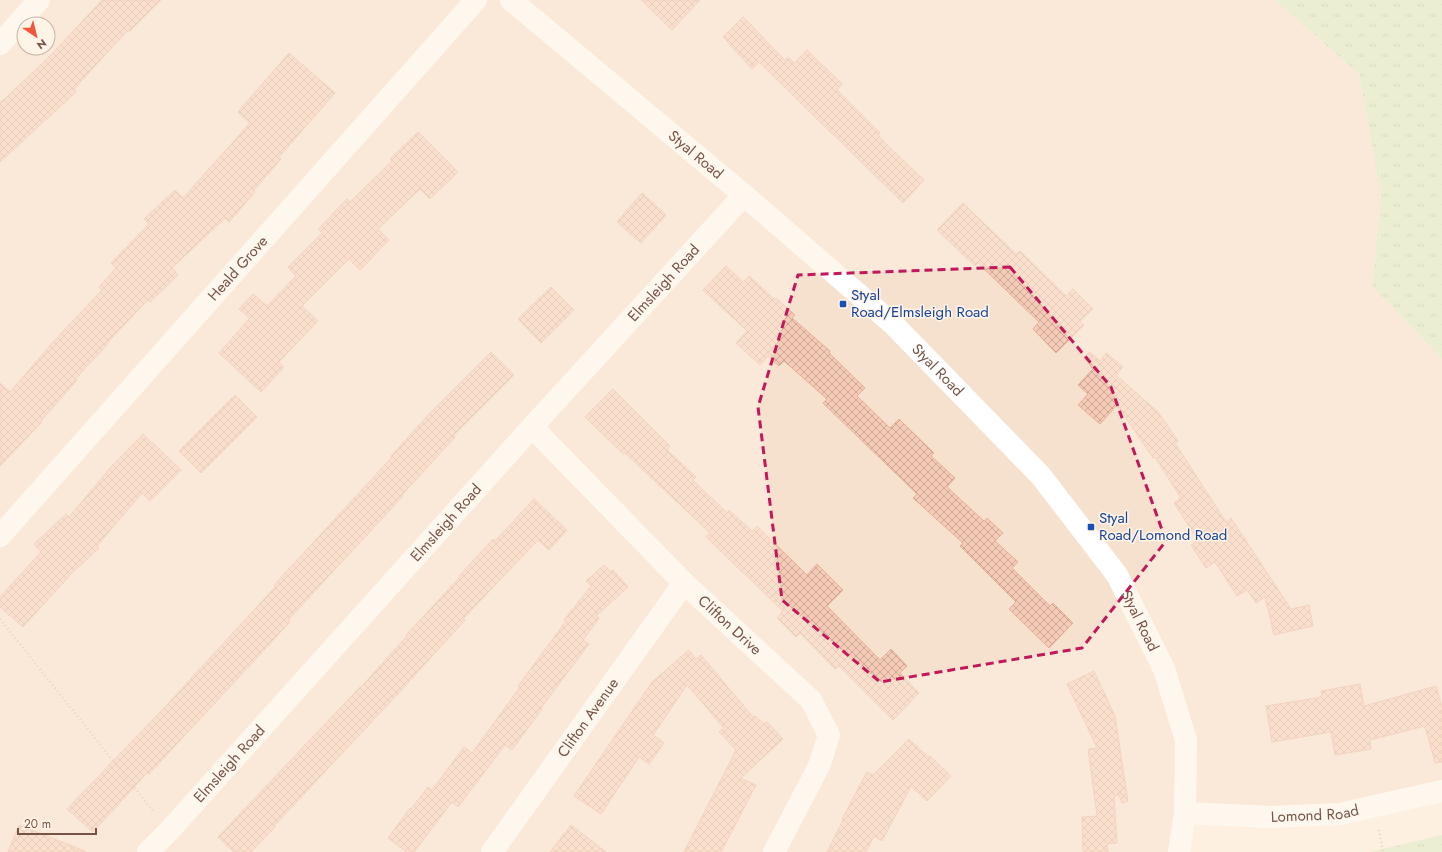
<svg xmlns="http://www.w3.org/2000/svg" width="1442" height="852" viewBox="0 0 1442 852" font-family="Jost,sans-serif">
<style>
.residential{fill:#f6e1ce;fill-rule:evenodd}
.grass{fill:url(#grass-tufts)}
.building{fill:url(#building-cross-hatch);stroke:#e9af95}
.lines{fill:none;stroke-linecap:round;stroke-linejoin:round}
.path{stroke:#daae99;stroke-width:2.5;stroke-dasharray:1 3;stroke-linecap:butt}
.minor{stroke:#fff;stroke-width:22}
.secondary{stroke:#fff;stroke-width:22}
.marked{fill:none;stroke:#c2185b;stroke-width:3;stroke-dasharray:8 5;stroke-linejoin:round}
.transit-dot{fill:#1a4fb4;stroke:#fff4e8;stroke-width:1.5}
.labels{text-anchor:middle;stroke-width:3;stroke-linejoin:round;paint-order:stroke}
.street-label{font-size:15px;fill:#775346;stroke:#fff4e8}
.transit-label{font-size:15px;fill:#164399;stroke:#fff4e8;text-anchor:start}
</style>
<defs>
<pattern id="grass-tufts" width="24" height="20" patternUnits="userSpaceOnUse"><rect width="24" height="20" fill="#d4ecbe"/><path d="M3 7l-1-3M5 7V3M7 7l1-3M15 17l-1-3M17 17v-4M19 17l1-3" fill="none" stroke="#b1c29c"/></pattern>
<pattern id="building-cross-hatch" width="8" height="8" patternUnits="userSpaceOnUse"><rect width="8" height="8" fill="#f5cab6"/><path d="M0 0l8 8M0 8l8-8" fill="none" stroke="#cba796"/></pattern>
</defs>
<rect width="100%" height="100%" fill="#fef0e0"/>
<path class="residential" d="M0,0H1275L1359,74L1381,195L1372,286L1442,359V791L1374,806L1185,813L1179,852H0ZM24,24H48V48H24Z"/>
<g class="grass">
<path d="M1275,0H1442V359L1372,286L1381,195L1359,74Z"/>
<path d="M1442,835V852H1370Z"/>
</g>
<g class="building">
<path d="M102,0H161L130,31L128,30L74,89L76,92L0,162V103L48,58Z"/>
<path d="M641,0H700L672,30Z"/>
<path d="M743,17L785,60L788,57L794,63L807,50L842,84L837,90L880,133L878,135L886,144L924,180L903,203L759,62L752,69L723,37Z"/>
<path d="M289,53L335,93L279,157L281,159L254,190L255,192L229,222L225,218L172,268L178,275L150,302L148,300L107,343L108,344L75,379L77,380L41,421L42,422L0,466V383L10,392L53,342L102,290L99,287L116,268L111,263L149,224L144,219L175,190L183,198L250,123L238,112Z"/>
<path d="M418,132L458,172L430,199L420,189L378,229L389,240L360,270L349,259L302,306L318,321L279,362L284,367L261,392L219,353L250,318L239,309L253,294L267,306L296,276L288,267L322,233L318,229L347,199L350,202L392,161L390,159Z"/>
<path d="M642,193L666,215L641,243L617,222Z"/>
<path d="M963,203L1016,254L1020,251L1066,296L1073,289L1093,309L1080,321L1084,325L1056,353L1033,329L1039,322L978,263L975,266L937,230Z"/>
<path d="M726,266L743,282L749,276L775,300L776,298L795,315L792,318L830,351L829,353L865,388L857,396L890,428L899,419L934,453L931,456L955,478L947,487L984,521L987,518L1003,533L995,541L1018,562L1012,568L1050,606L1053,603L1073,623L1049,648L1009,609L1016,602L960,546L963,543L913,498L917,494L823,403L827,399L784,361L779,366L768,356L760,365L736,343L747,331L703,290Z"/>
<path d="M551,287L574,310L541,343L518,319Z"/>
<path d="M491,352L514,375L453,436L455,437L402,495L403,496L288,620L290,622L149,774L147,773L93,832L67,809L163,709L276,586L274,585L392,457L391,456L431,412Z"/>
<path d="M1090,352L1100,361L1106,353L1123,367L1116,375L1158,412L1178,441L1175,443L1226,522L1231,518L1291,609L1309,605L1313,626L1274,635L1265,597L1256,603L1247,590L1237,596L1215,562L1206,568L1191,545L1198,540L1174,503L1181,498L1155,457L1153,458L1117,405L1100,424L1078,405L1088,394L1078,385L1093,369L1084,357Z"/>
<path d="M613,389L670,446L667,450L696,477L693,480L727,513L729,510L752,531L757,526L807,575L817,564L843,590L827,606L880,660L891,649L907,666L900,673L919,693L893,720L839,666L835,669L800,633L796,637L777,618L783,611L706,537L710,533L625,453L623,454L585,417Z"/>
<path d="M235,395L257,417L201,473L179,451Z"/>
<path d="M143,434L181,470L150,501L142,493L97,546L99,548L71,574L23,627L0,607V597L41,552L34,544L66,514L69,517L111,467Z"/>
<path d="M534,499L567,530L549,550L538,540L463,619L465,620L395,697L274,826L275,827L251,852H234L218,837L360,687H361L407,636L406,635L460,577L459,576L493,539L495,541Z"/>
<path d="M604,565L611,572L613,570L628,587L596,616L599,618L583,640L589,644L541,708L542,709L512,750L505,745L458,807L452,802L414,852H407L388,838L410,808L411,809L428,787L432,790L464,747L472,753L520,687L518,686L566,621L564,620L591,586L586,581Z"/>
<path d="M689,650L696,659L701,655L753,717L755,716L764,724L767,722L783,739L741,778L756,785L721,852H684L736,750L719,732L724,728L687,685L653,735L664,743L649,764L639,757L601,814L574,796L652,682Z"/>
<path d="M1094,671L1115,716L1128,801L1122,803L1119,795L1114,796L1117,843L1107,844L1108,852H1083L1082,817L1097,816L1088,749L1097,748L1067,684Z"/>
<path d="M1360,684L1364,706L1436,686L1442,708V762L1435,763L1425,726L1370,740L1371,749L1335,755L1331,732L1272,742L1266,706L1322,697L1321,691Z"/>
<path d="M909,739L928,757L930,756L951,776L927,801L911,786L882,841L874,836L866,852H827L843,820L842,819L867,772L873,775Z"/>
<path d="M19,825L85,851V852H8Z"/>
<path d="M571,825L606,852H550Z"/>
</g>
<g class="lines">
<g class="path">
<path d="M0,619L153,811"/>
<path d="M1379,830L1383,852"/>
</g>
<g class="minor">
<path d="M0,44L39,0"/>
<path id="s1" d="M532,427L684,583L811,700L829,735L819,766L774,852"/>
<path id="s2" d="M0,536L476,0"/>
<path id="s3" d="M1185,813L1271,817L1340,814L1442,791"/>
<path id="s4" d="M148,852L169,831L532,427L744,195"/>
<path id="s5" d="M492,852L684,583"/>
</g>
<path class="secondary" id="s6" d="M511,0L744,195L894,325L1041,476L1117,575L1164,669L1186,740L1185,813L1179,852"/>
</g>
<path d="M0 0H1442V852H0ZM1010,267L1111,387L1166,541L1082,648L880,682L782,600L758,407L798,275Z" fill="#fef0e0" fill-opacity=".55" fill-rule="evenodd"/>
<path class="marked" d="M1010,267L1111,387L1166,541L1082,648L880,682L782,600L758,407L798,275Z"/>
<g class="transit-dot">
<rect x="839" y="300" width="8" height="8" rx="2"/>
<rect x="1087" y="523" width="8" height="8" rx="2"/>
</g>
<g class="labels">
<g class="street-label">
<text dy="5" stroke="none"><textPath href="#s6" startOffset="241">Styal Road</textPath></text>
<text dy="5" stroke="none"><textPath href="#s2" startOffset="358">Heald Grove</textPath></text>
<text dy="5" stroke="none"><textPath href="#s4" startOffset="768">Elmsleigh Road</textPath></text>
<text dy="5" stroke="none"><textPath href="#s6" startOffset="565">Styal Road</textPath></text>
<text dy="5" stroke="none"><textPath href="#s4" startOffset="444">Elmsleigh Road</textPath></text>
<text dy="5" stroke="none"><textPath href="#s6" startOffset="889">Styal Road</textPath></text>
<text dy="5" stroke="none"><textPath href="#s1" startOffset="280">Clifton Drive</textPath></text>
<text dy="5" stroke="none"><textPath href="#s5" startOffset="165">Clifton Avenue</textPath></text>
<text dy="5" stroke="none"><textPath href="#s4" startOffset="120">Elmsleigh Road</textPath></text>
<text dy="5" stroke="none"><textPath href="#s3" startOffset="130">Lomond Road</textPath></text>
</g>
<g class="transit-label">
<text x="851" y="300">Styal<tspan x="851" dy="17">Road/Elmsleigh Road</tspan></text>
<text x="1099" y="523">Styal<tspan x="1099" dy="17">Road/Lomond Road</tspan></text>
</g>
</g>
<g transform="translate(36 36) rotate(145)"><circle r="19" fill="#fff4e8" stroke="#c9b4a7"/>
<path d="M0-3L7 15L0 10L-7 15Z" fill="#f2573c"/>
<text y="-6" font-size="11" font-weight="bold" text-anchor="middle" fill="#775346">N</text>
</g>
<path d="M18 828v6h78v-6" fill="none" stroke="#775346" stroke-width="2"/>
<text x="24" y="828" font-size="12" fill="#775346" stroke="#fff4e8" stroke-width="3" paint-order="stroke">20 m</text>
</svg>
